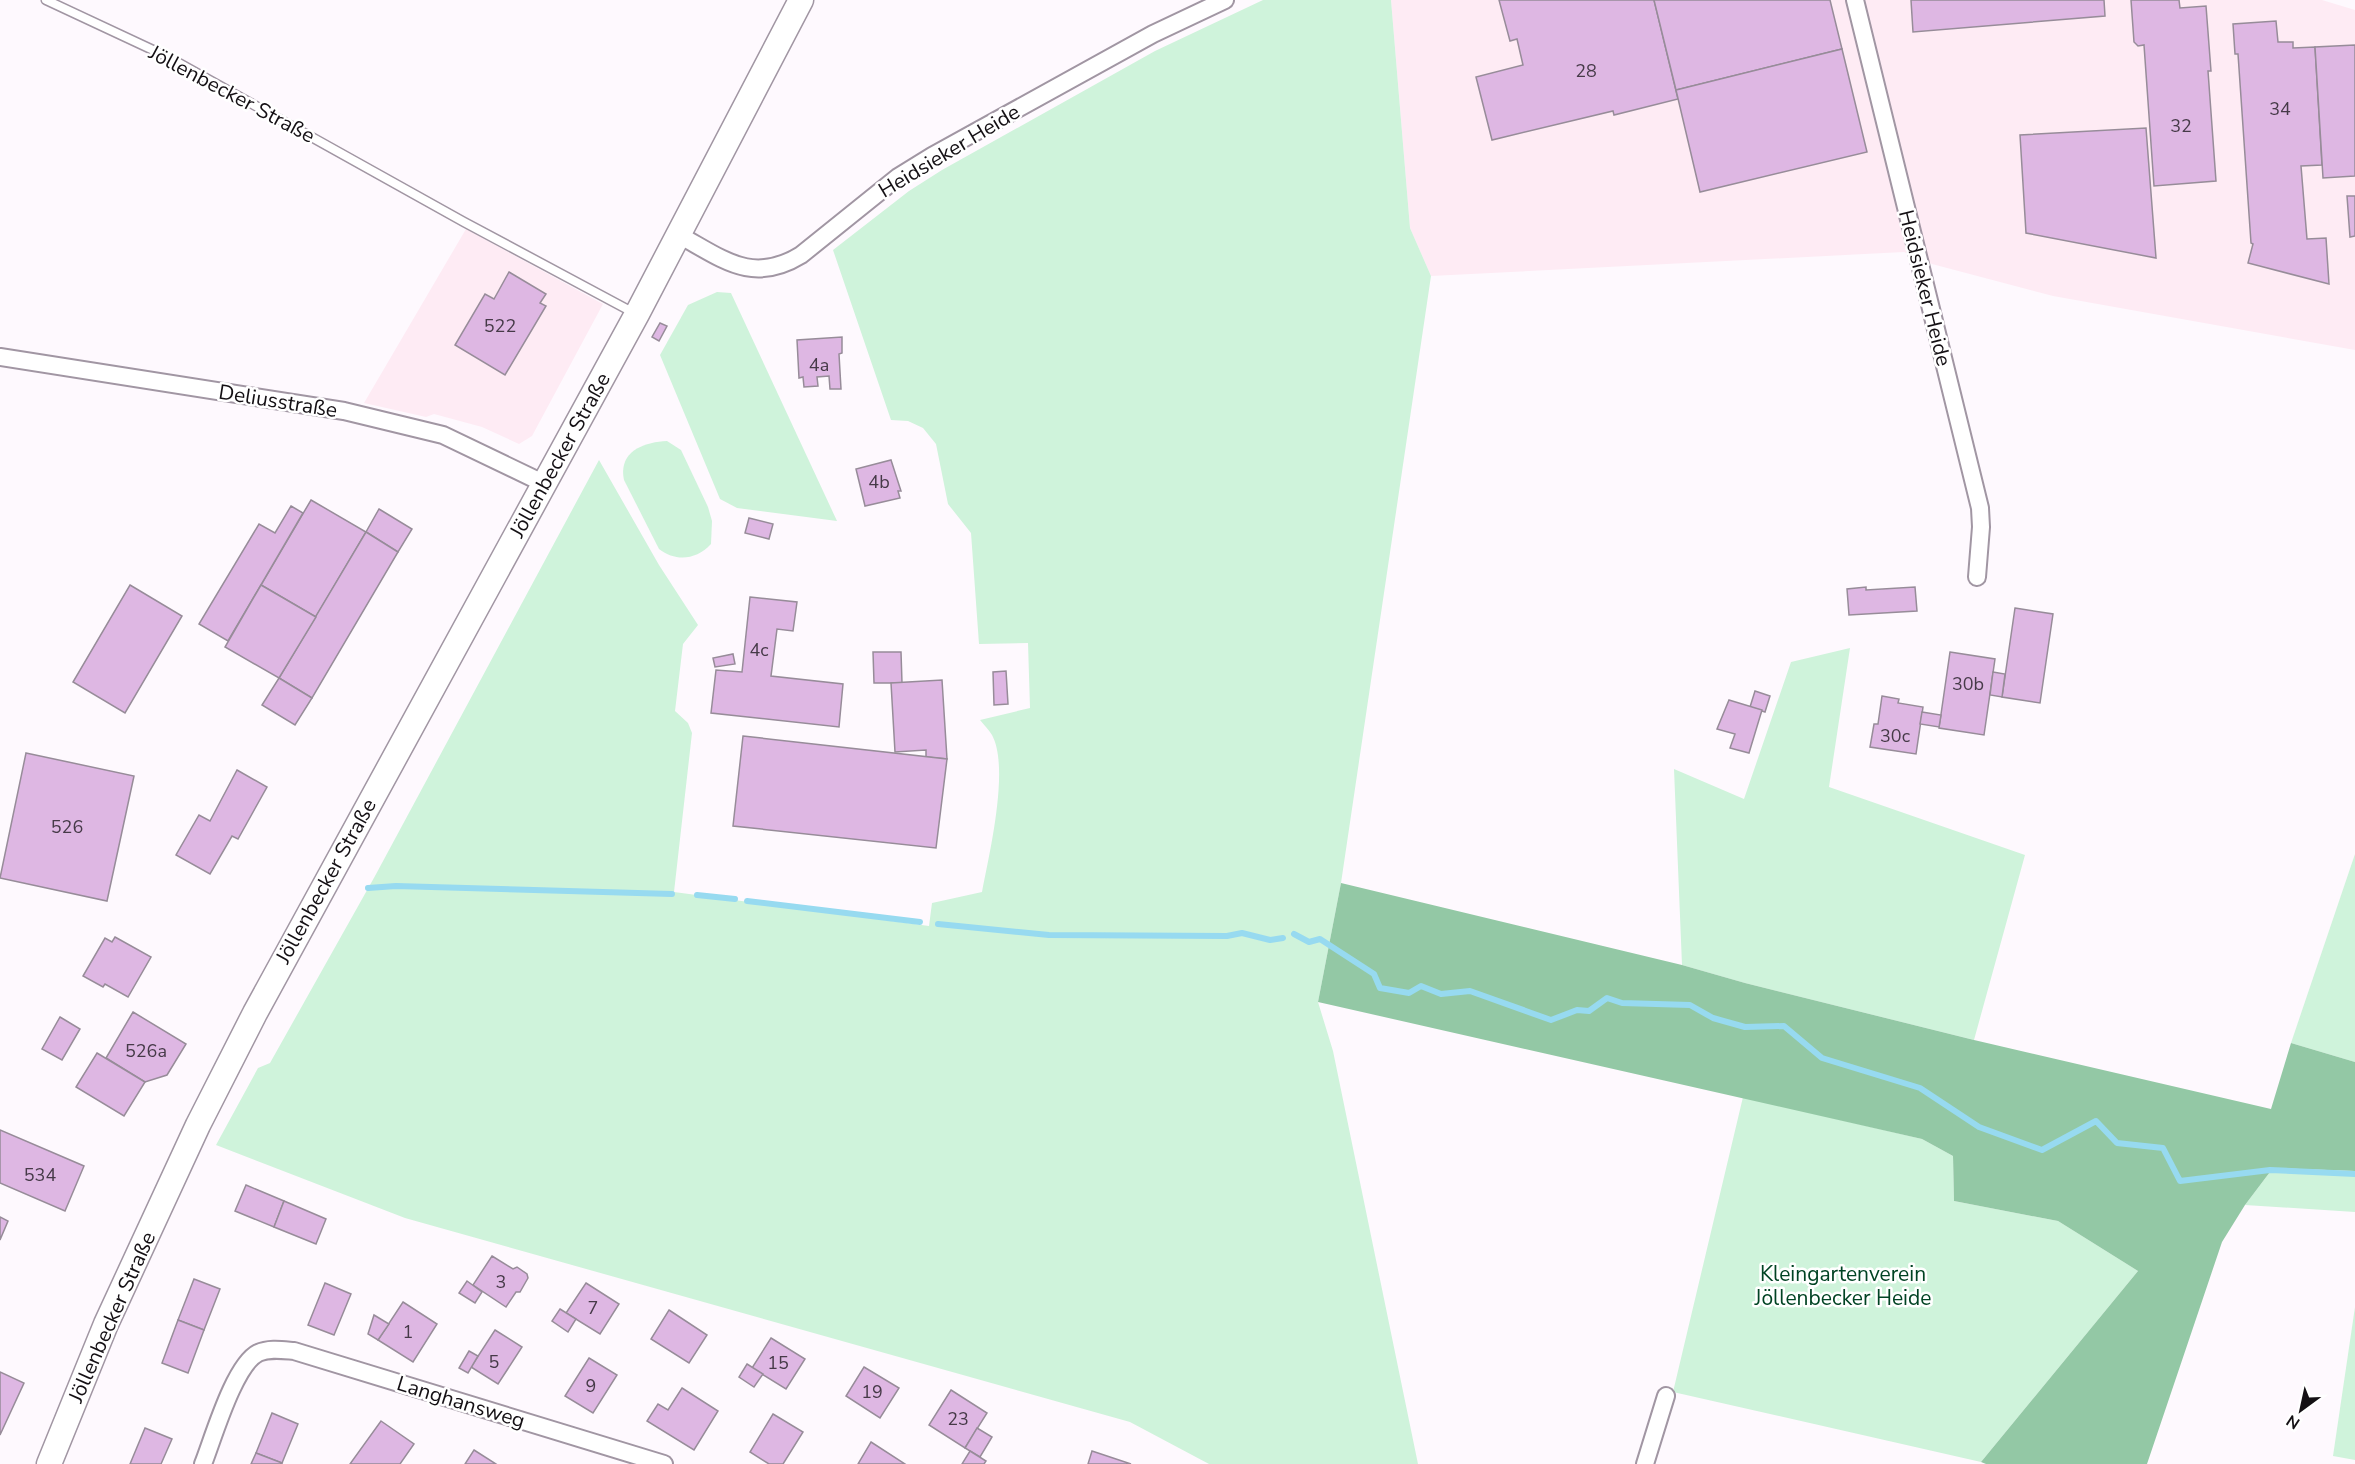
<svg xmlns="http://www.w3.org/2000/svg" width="2355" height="1464" viewBox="0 0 2355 1464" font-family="'Nunito Sans',sans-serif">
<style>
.industrial{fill:#feebf4}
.green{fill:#cff3db}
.forest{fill:#93c8a5}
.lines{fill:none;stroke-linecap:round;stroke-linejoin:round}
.stream{stroke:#97daf0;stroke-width:6}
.building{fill:#deb7e3;stroke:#978c99;stroke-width:1.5}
.lane-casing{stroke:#a196a3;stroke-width:11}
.street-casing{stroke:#a196a3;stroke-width:20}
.secondary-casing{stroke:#a196a3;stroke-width:27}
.lane{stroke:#fff;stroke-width:8}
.street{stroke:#fff;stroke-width:16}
.secondary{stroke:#fff;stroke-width:24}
.labels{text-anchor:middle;stroke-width:5;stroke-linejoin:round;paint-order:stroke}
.number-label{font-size:18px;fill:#463a48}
.street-label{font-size:21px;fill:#141014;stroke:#fff}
.park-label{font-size:21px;fill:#004323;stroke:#fff}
</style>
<rect width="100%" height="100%" fill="#fef9fe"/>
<g class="industrial">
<path d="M1391,0H2322L2355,10V350L2053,296L1932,264L1904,252L1431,276L1410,228Z"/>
<path d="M466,229L603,304L532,436L519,444L482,427L434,414L426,417L364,403Z"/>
</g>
<g class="green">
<path d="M1263,0H1391L1410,228L1431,276L1341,883L1318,1002L1333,1051L1418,1464H1209L1130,1422L405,1218L216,1145L258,1068L270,1063L375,876L599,460L659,565L698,625L683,644L675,711L688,723L692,733L674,892L929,926L932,903L982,892C989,855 1010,768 992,735C989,730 984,725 980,720L1030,708L1028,643L979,644L971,533L948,504L936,444L923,428L908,421L891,420L833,250L909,191L942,170L1155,51Z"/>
<path d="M717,292L731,293L837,521L737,508L720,499L660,355L688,305Z"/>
<path d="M667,441L681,450L708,507L712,521L711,544C696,560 676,562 659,549L624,480C618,452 643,442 667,441Z"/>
<path d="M1850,648L1829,787L2025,855L1974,1040L1745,983L1682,965L1674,769L1744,799L1791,662Z"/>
<path d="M2355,854V1062L2291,1043Z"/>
<path d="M1743,1097L1922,1139L1953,1156L1954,1201L2058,1221L2138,1271L1981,1462L1673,1392Z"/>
<path d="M2273,1168L2355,1171V1212L2245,1205Z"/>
<path d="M2355,1307V1460L2333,1456Z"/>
</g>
<path class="forest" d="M1341,883L1682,965L1745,983L1974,1040L2271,1109L2291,1043L2355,1062V1171L2273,1168L2245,1205L2222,1242L2147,1464H1986L1981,1462L2138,1271L2058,1221L1954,1201L1953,1156L1922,1139L1318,1002Z"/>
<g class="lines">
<g class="stream">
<path d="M368,888L396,886L672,894"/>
<path d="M697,895L735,899"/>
<path d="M747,901L920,922"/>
<path d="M938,924L1049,935L1227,936L1242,933L1270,940L1283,938"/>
<path d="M1294,934L1309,942L1320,939L1374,974L1380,988L1409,993L1421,986L1441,994L1470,991L1551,1020L1577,1010L1589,1011L1607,998L1622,1003L1690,1005L1713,1018L1745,1027L1784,1026L1822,1058L1920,1088L1979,1127L2042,1150L2096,1121L2117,1143L2163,1148L2180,1181L2270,1170L2355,1174"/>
</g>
</g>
<g class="building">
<path d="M1499,0H1654L1678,99L1614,115L1613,111L1492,140L1476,77L1523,65L1517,39L1510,41Z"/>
<path d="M1654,0H1830L1842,49L1676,90Z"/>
<path d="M1911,0H2104L2105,16L1913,32Z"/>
<path d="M2131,0H2179L2180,8L2206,6L2211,71H2208L2216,181L2154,186L2144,45L2138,46L2134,42Z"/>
<path d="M2276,21L2278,42H2293V48L2315,47L2322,165L2301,166L2307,239L2326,238L2329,284L2248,263L2253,244L2251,243L2238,54H2235L2233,24Z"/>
<path d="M2355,45V176L2323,178L2315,47Z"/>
<path d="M1842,49L1867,152L1700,192L1676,90Z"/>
<path d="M2146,128L2156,258L2026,233L2020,135Z"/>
<path d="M2347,196H2355V236L2350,237Z"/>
<path d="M509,272L546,294L540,303L546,306L505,375L455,345L485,294L494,299Z"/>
<path d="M660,323L667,326L659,341L652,337Z"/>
<path d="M842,337V353L839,354L841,389H830L829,376L817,377L818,386L804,387L803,377L799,378L797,340Z"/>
<path d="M891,460L901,491H898L900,498L865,506L856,469Z"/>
<path d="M311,500L366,532L316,617L261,585Z"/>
<path d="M291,506L303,513L228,641L199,624L259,524L275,533Z"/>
<path d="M379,509L412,529L398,552L366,532Z"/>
<path d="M749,518L773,524L769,539L745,533Z"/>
<path d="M366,532L398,552L312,698L279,678Z"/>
<path d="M130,585L182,616L125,713L73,682Z"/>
<path d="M261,585L316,617L279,678L225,647Z"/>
<path d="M1866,587V590L1915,587L1917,611L1849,615L1847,589Z"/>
<path d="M750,597L797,602L793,631L777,629L771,676L843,684L839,727L711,713L716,670L742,672Z"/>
<path d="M2015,608L2053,614L2040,703L2002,697Z"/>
<path d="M873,652H901L902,683H874Z"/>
<path d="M1950,652L1995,659L1984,735L1939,728Z"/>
<path d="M733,654L735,664L715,667L713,658Z"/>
<path d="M1006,671L1008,704L994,705L993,672Z"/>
<path d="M1993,672L2005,674L2002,697L1990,695Z"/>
<path d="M279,678L312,698L295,725L262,705Z"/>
<path d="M942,680L947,759L926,757V750L895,752L891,683Z"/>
<path d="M1755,691L1770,696L1765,712L1750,707Z"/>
<path d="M1882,696L1899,699L1898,703L1923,707L1916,754L1870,747L1874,724H1878Z"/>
<path d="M1729,700L1762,710L1749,753L1730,748L1735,734L1717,729Z"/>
<path d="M1922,712L1941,715L1939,727L1920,724Z"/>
<path d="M743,736L947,759L936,848L733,826Z"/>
<path d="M26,753L134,776L107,901L0,878Z"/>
<path d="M237,770L267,787L238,839L232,836L210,874L176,855L199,815L210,821Z"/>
<path d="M115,937L151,957L128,997L105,984L103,987L83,976L105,938L112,942Z"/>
<path d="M133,1012L186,1044L167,1075L145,1082L106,1058Z"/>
<path d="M60,1017L80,1029L62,1060L42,1049Z"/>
<path d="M97,1053L145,1082L124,1116L76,1087Z"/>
<path d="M0,1130L84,1166L65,1211L0,1183Z"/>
<path d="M246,1185L284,1201L274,1227L235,1211Z"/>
<path d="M284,1201L326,1219L316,1244L274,1227Z"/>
<path d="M0,1217L8,1221L0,1240Z"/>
<path d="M492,1256L513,1269L517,1267L527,1274L528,1278L520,1292H516L506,1307L473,1285Z"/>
<path d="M194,1279L220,1289L204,1330L178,1320Z"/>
<path d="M467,1281L482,1292L475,1303L459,1293Z"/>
<path d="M325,1283L351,1294L334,1335L308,1325Z"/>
<path d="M586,1283L619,1304L600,1334L566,1313Z"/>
<path d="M403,1302L437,1324L413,1362L378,1340Z"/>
<path d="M560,1309L576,1319L568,1332L552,1321Z"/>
<path d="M669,1310L707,1335L689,1363L651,1339Z"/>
<path d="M374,1315L389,1324L378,1340L368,1334Z"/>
<path d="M178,1320L204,1330L188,1373L162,1363Z"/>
<path d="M495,1330L522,1347L498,1384L471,1367Z"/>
<path d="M771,1338L805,1359L786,1389L752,1368Z"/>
<path d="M469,1351L478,1356L468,1373L459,1368Z"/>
<path d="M589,1358L617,1375L593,1413L565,1396Z"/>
<path d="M747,1364L763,1374L754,1387L739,1377Z"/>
<path d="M864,1367L899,1388L880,1418L846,1396Z"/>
<path d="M0,1372L24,1383L0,1435Z"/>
<path d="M682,1388L718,1411L694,1450L647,1421L658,1404L668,1410Z"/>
<path d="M951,1390L987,1413L965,1448L929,1425Z"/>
<path d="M272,1413L298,1424L282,1463L256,1453Z"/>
<path d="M773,1414L803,1432L783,1464H769L750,1452Z"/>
<path d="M381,1421L414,1444L400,1464H350Z"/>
<path d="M145,1428L172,1439L161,1464H130Z"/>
<path d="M977,1428L992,1437L980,1457L965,1448Z"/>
<path d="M871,1442L905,1464H858Z"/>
<path d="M474,1450L496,1464H465Z"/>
<path d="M970,1451L986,1461L984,1464H962Z"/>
<path d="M1092,1451L1131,1464H1088Z"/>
<path d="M256,1453L282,1463L281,1464H251Z"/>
</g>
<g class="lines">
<defs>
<path id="lane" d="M46,0L168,57L464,222L636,314"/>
<g id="street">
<path d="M1855,0L1980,508L1981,527L1977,577"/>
<path d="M679,235C723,259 752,285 801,255L898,177L932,156L1153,34L1225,0"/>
<path d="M0,357L344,411L443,435L545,484"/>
<path d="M203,1464C213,1439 234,1365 258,1353C269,1348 282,1350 294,1351L664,1464"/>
<path d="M1645,1464L1666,1396"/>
</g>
<path id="secondary" d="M49,1464L106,1324L198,1125L255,1013L637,314L801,0"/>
</defs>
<use href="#lane" class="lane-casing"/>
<use href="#street" class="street-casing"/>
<use href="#secondary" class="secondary-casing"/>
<use href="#lane" class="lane"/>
<use href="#street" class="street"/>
<use href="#secondary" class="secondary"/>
</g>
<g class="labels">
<g class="number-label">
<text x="1586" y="77">28</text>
<text x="2280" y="115">34</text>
<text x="2181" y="132">32</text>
<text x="500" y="332">522</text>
<text x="819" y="371">4a</text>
<text x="879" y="488">4b</text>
<text x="759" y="656">4c</text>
<text x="1968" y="690">30b</text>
<text x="1895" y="742">30c</text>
<text x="67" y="833">526</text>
<text x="146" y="1057">526a</text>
<text x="40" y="1181">534</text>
<text x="501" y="1288">3</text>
<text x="593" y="1314">7</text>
<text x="408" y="1338">1</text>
<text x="494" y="1368">5</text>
<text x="778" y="1369">15</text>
<text x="591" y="1392">9</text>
<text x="872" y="1398">19</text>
<text x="958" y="1425">23</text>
</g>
<g class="street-label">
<text transform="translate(232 94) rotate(28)" y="7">Jöllenbecker Straße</text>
<text transform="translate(949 151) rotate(-31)" y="7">Heidsieker Heide</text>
<text transform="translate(1925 288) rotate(76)" y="7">Heidsieker Heide</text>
<text transform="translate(278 401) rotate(9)" y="7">Deliusstraße</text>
<text transform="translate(560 455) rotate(-61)" y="7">Jöllenbecker Straße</text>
<text transform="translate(326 881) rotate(-61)" y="7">Jöllenbecker Straße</text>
<text transform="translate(112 1317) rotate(-66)" y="7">Jöllenbecker Straße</text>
<text transform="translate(461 1402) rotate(17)" y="7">Langhansweg</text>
</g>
<g class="park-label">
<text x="1843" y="1281">Kleingartenverein<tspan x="1843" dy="24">Jöllenbecker Heide</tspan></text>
</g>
</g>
<g transform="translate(2301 1410) rotate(213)" stroke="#ffffff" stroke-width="4.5" paint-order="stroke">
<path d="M0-4.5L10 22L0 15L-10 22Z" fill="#141014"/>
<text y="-9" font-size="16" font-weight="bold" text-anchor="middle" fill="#141014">N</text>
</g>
</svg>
